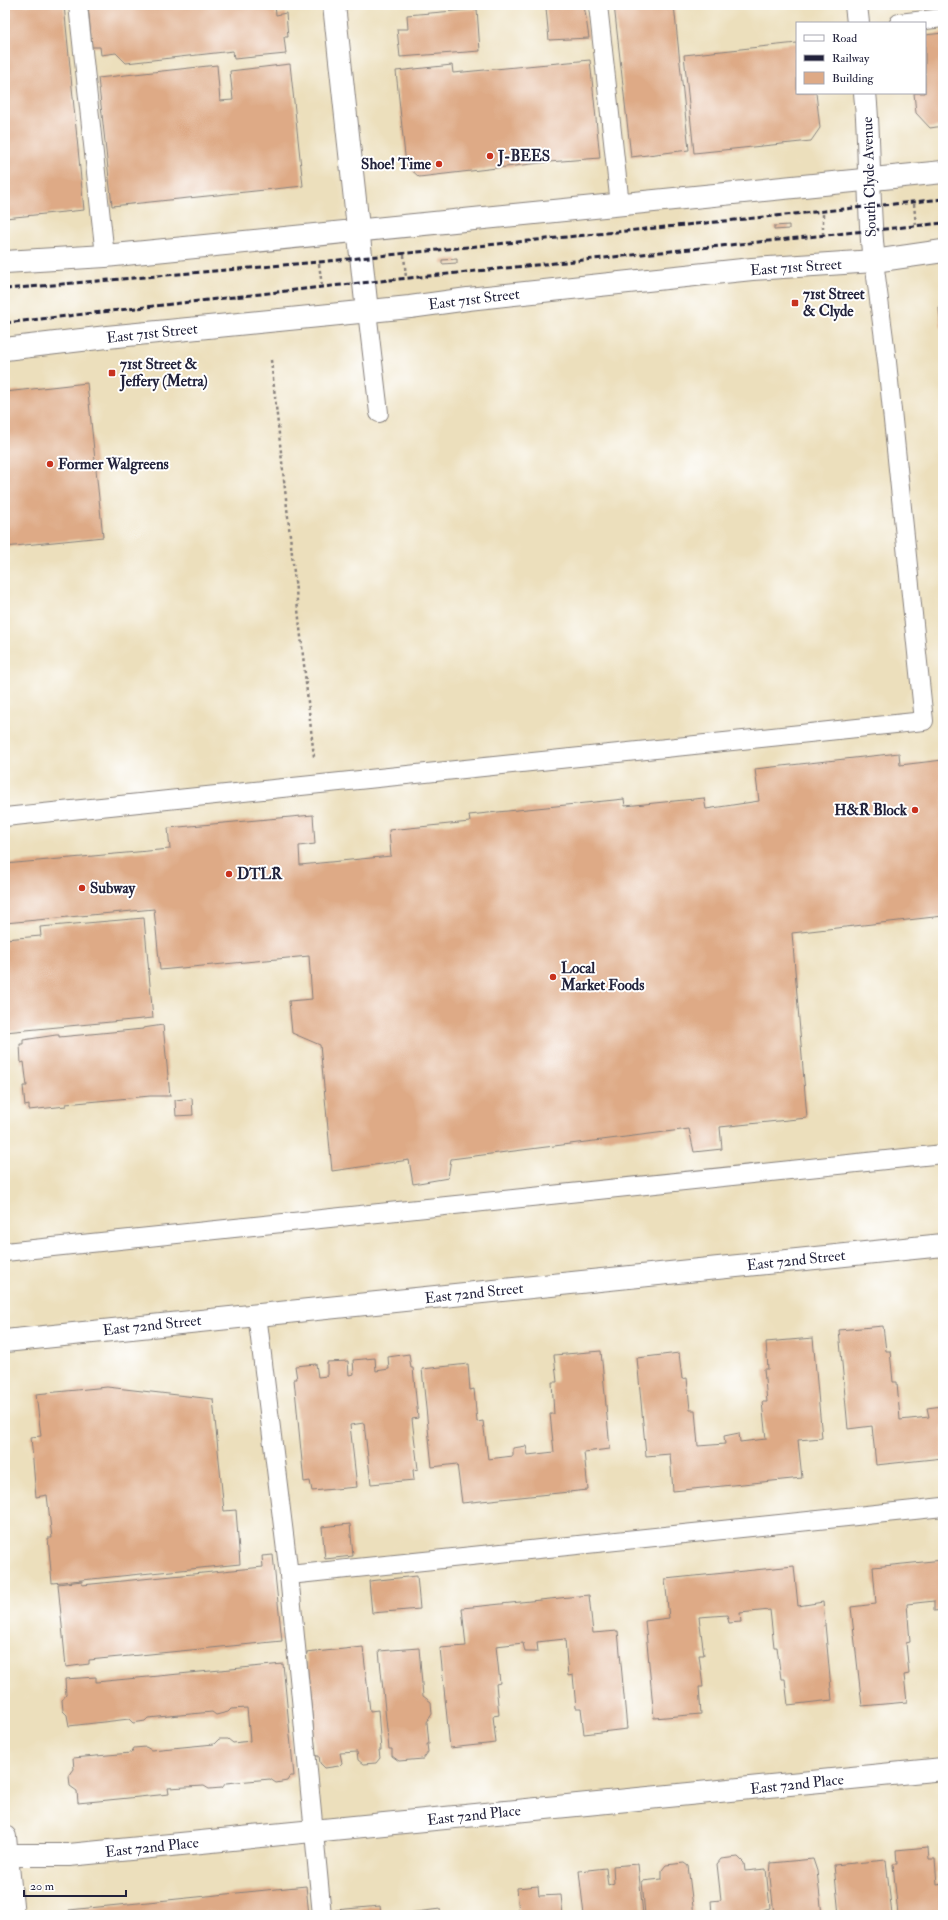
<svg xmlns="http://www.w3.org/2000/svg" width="948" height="1920" viewBox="0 0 948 1920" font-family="'IM FELL Double Pica',serif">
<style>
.building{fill:#deaa86}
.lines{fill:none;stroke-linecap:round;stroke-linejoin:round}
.service-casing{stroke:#87807c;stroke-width:20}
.minor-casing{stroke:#87807c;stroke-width:24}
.tertiary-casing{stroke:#87807c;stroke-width:24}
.secondary-casing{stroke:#87807c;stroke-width:24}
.path{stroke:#87807c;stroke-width:2.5;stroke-dasharray:3 3;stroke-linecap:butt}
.service{stroke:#fff;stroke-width:18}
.minor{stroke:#fff;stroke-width:22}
.tertiary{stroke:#fff;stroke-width:22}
.secondary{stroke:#fff;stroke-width:22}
.rail{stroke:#22223b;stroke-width:3;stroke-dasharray:6 3;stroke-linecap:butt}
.poi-dot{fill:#c8321e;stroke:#fff;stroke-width:1.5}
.labels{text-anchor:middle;stroke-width:4;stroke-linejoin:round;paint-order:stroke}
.poi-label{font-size:15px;font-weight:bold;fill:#22223b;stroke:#fff;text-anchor:start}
.street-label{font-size:15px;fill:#22223b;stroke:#fff}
</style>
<rect width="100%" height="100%" fill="#fff"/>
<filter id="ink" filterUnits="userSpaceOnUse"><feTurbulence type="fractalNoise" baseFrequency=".025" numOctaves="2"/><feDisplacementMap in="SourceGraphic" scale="8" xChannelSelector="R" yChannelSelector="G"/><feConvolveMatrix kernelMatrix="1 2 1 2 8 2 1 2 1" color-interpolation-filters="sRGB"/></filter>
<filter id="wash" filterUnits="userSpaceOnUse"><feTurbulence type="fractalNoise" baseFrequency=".012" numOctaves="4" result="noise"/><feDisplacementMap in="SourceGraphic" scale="16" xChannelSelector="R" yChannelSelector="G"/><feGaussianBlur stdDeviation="0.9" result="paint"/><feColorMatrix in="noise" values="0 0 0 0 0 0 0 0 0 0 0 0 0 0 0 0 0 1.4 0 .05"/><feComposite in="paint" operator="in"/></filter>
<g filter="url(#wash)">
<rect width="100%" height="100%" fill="#ecdfbc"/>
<g id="blocks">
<g class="building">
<path d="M5,5H64L84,210L5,218Z"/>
<path d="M88,5H275L276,15L286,13L288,37H284L286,54L234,59L233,51L126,63L116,53L101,55L100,47H92Z"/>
<path d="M584,5L589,38L549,40L546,8Z"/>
<path d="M614,5H674L689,150L631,157Z"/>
<path d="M477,9L480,51L400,57L397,29H408L407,15Z"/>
<path d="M943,33V126L930,128L916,113L914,93H925V35Z"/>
<path d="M797,43V93H816L820,128L811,141L694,153L684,55Z"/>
<path d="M590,60L600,158L549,162L419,177L406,165L396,71L452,65L453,73Z"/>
<path d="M290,64L303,186L112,206L98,78L217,65L220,101L233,100L230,71Z"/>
<path d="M789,225V229L774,230V226Z"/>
<path d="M457,259V263L442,264V260Z"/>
<path d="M943,307V328H941L939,308Z"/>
<path d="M87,383L103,537L5,547V392Z"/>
<path d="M899,753L900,765L943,760V916L792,933L807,1118L720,1127L722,1149L694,1152L689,1129L451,1159L448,1178L413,1184L409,1160L332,1171L320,1045L292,1033L289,1001L312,999L309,956L160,970L154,909L5,923V864L170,849L168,828L313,815L315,844L299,846L300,865L391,856L389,830L470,822L469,815L624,799L625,806L704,798L706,809L759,801L755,769Z"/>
<path d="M144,918L153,1018L5,1032V939L41,936L40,927Z"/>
<path d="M163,1025L170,1096H150L66,1104V1106L29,1110V1105L25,1106L23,1086H27L24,1062L21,1063L20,1044H23V1040L56,1035H59V1037L143,1029V1028Z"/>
<path d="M192,1098L193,1115L176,1116L175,1100Z"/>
<path d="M883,1326L886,1351H890L893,1382H897L900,1420L929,1417L927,1408L942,1406L943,1458L876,1465L872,1426L848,1429L839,1330Z"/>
<path d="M813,1338L822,1438L798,1440L802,1478L673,1491L670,1454L646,1456L637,1358L679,1353L682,1379L687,1378L690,1410H695L698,1446L725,1444L724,1436L739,1433L740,1442L766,1439L762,1402H767L764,1369H768L766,1342Z"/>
<path d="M601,1351L610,1449L584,1452L588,1490L462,1503L457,1464L432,1467L422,1369L468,1364L470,1390L474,1389L477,1422L483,1421L488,1459L513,1456V1448L526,1446L528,1455L554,1452L550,1414H554L552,1382H557L554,1355Z"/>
<path d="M409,1354L411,1368H413L418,1418L412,1419L418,1469L413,1470L414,1480L371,1484L364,1423L350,1425L357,1487L312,1491L310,1481L304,1482L294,1379H297L295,1366L316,1364L318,1377L327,1376V1362L348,1361L349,1375L354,1374L353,1360L375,1358L376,1371L389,1369L388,1357Z"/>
<path d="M107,1387L213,1399L224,1511L236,1510L240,1564L52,1583L48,1538H52L47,1495L36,1497L31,1437L41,1436L36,1394Z"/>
<path d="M350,1524L353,1556L325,1559L322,1527Z"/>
<path d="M273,1555L282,1641L89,1660V1664L66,1667L58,1584L82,1581V1585L263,1567L262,1556Z"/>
<path d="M943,1560V1610L934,1611V1601L907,1604L910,1642L906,1643L909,1674L904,1675L907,1702L862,1706L851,1607L876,1604L873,1567Z"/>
<path d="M794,1566L798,1606L823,1602L832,1700L788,1705L785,1679H781L777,1647H774L770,1610L740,1613L741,1622L729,1623L727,1615L699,1617L704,1655H699L703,1687H699L701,1714L654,1718L645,1621L669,1618L665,1579Z"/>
<path d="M417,1576L420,1609L372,1613L369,1581Z"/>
<path d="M589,1595L593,1633L618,1631L627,1729L584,1734L581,1708H576L573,1675L568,1676L565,1639L537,1642L538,1652H525L523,1643L496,1646L500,1683L496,1684L499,1715L493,1716L496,1743L450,1748L440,1648L466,1646L462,1608Z"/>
<path d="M363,1647L370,1711L378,1710L381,1750H379L380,1758L376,1763L363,1764L358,1760L357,1752L340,1753L342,1763L339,1766L325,1768L320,1763L319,1756H316L306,1653Z"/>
<path d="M419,1648L423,1696L431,1702L432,1714L427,1722L429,1744H427L428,1752L423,1759L399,1761L392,1756V1749H389L379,1651Z"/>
<path d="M283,1664L294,1776H290L287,1781L276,1783L270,1779L226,1783L222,1788L209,1789L204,1786L168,1788L169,1794L78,1803L77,1791L70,1786L69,1776L74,1769L73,1758L131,1753L134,1748L146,1747L151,1750L214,1744L219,1739H228L233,1743L250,1741L247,1708L231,1709L228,1712L216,1715L212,1712L148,1718L145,1721L133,1723L129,1719L69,1726L67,1715L63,1711L62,1700L66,1695L65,1679L96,1677V1682Z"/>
<path d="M928,1847L929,1859H935L937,1884L943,1883V1915H898L893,1864H897L896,1850Z"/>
<path d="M738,1857L744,1863L745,1871L766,1869L770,1908L762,1910L763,1915L712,1914L711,1901L721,1900L717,1864L721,1859Z"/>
<path d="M813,1859L817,1871L822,1915H774L770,1877L771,1863Z"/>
<path d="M886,1860L892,1915H839L834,1865Z"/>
<path d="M684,1863L688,1866L694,1915H645L642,1881L662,1879V1870L666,1865Z"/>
<path d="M638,1864L643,1915H584L579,1871L606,1868L608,1885L614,1883L613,1866Z"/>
<path d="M306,1886L309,1915H69V1910Z"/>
<path d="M538,1886L539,1896L561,1895L563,1915H519L517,1888Z"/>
<path d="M380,1906L381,1915H335V1910Z"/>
<path d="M440,1909L441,1915H400V1914Z"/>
</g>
</g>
</g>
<g filter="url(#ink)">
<use href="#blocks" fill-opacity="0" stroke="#87807c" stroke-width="1"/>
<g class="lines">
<defs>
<g id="service">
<path d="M78,5L105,256"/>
<path d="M598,5L620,205"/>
<path d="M899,23L943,18"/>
<path d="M367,311L379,413"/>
<path d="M5,817L924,721L887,362L874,261"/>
<path d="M5,1252L943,1154"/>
<path d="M257,1314L289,1575L322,1915"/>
<path d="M289,1575L943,1507"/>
</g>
<g id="minor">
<path d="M334,5L367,311"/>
<path d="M856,5L858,23"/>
<path d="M865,93C871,149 867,205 874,261"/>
<path d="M5,1341L943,1245"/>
<path d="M5,1855H69L943,1769"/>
</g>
<path id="tertiary" d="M5,1837L13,1915"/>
<g id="secondary">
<path d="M5,262L105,256L943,172"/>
<path d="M5,349L107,337L410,307L468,299L752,269L874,261L943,251"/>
</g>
</defs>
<use href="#service" class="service-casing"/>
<use href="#minor" class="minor-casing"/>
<use href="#tertiary" class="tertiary-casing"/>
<use href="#secondary" class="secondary-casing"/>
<g class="path">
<path d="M914,204L916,226"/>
<path d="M823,214V235"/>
<path d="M404,255L406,278"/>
<path d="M319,264L322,286"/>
<path d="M271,360L314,757"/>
</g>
<use href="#service" class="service"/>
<use href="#minor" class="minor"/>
<use href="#tertiary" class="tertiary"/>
<use href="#secondary" class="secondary"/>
<g class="rail">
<path d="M5,289L319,262L943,199"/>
<path d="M5,323L322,287L943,223"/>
</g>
</g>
</g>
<g class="poi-dot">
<circle cx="490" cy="156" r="4"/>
<circle cx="439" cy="164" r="4"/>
<rect x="791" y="299" width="8" height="8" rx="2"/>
<rect x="108" y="369" width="8" height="8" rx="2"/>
<circle cx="50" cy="464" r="4"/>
<circle cx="915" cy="810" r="4"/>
<circle cx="229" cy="874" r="4"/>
<circle cx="82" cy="888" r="4"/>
<circle cx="553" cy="977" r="4"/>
</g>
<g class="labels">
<g class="poi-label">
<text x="498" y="161">J-BEES</text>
<text x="431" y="169" text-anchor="end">Shoe! Time</text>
<text x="803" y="299">71st Street<tspan x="803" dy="17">&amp; Clyde</tspan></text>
<text x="120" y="369">71st Street &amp;<tspan x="120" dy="17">Jeffery (Metra)</tspan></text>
<text x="58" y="469">Former Walgreens</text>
<text x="907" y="815" text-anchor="end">H&amp;R Block</text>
<text x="237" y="879">DTLR</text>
<text x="90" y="893">Subway</text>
<text x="561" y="973">Local<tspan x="561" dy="17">Market Foods</tspan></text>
</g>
<g class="street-label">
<text transform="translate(869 177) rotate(-92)" y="5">South Clyde Avenue</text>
<text transform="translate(796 267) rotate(-4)" y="5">East 71st Street</text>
<text transform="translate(474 299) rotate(-7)" y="5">East 71st Street</text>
<text transform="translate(152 333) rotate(-6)" y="5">East 71st Street</text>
<text transform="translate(796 1260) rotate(-6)" y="5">East 72nd Street</text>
<text transform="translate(474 1293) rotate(-6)" y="5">East 72nd Street</text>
<text transform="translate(152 1325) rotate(-6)" y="5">East 72nd Street</text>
<text transform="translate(797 1784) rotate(-6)" y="5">East 72nd Place</text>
<text transform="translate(474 1815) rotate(-6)" y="5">East 72nd Place</text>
<text transform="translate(152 1847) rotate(-6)" y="5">East 72nd Place</text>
</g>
</g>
<rect width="948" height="1920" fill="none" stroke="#fff" stroke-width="20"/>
<rect x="796" y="22" width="130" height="72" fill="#ffffff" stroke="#a7a7b1"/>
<rect x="804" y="35" width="20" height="6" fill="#ffffff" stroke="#a7a7b1"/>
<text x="832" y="42" font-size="12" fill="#22223b">Road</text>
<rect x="804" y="55" width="20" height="6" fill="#22223b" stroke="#a7a7b1"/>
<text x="832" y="62" font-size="12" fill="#22223b">Railway</text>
<rect x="804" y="72" width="20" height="12" fill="#deaa86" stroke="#a7a7b1"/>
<text x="832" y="82" font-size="12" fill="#22223b">Building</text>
<path d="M24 1890v6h102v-6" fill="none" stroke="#22223b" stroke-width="2"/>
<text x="30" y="1890" font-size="12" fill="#22223b" stroke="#ffffff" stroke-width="3" paint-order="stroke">20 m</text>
</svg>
